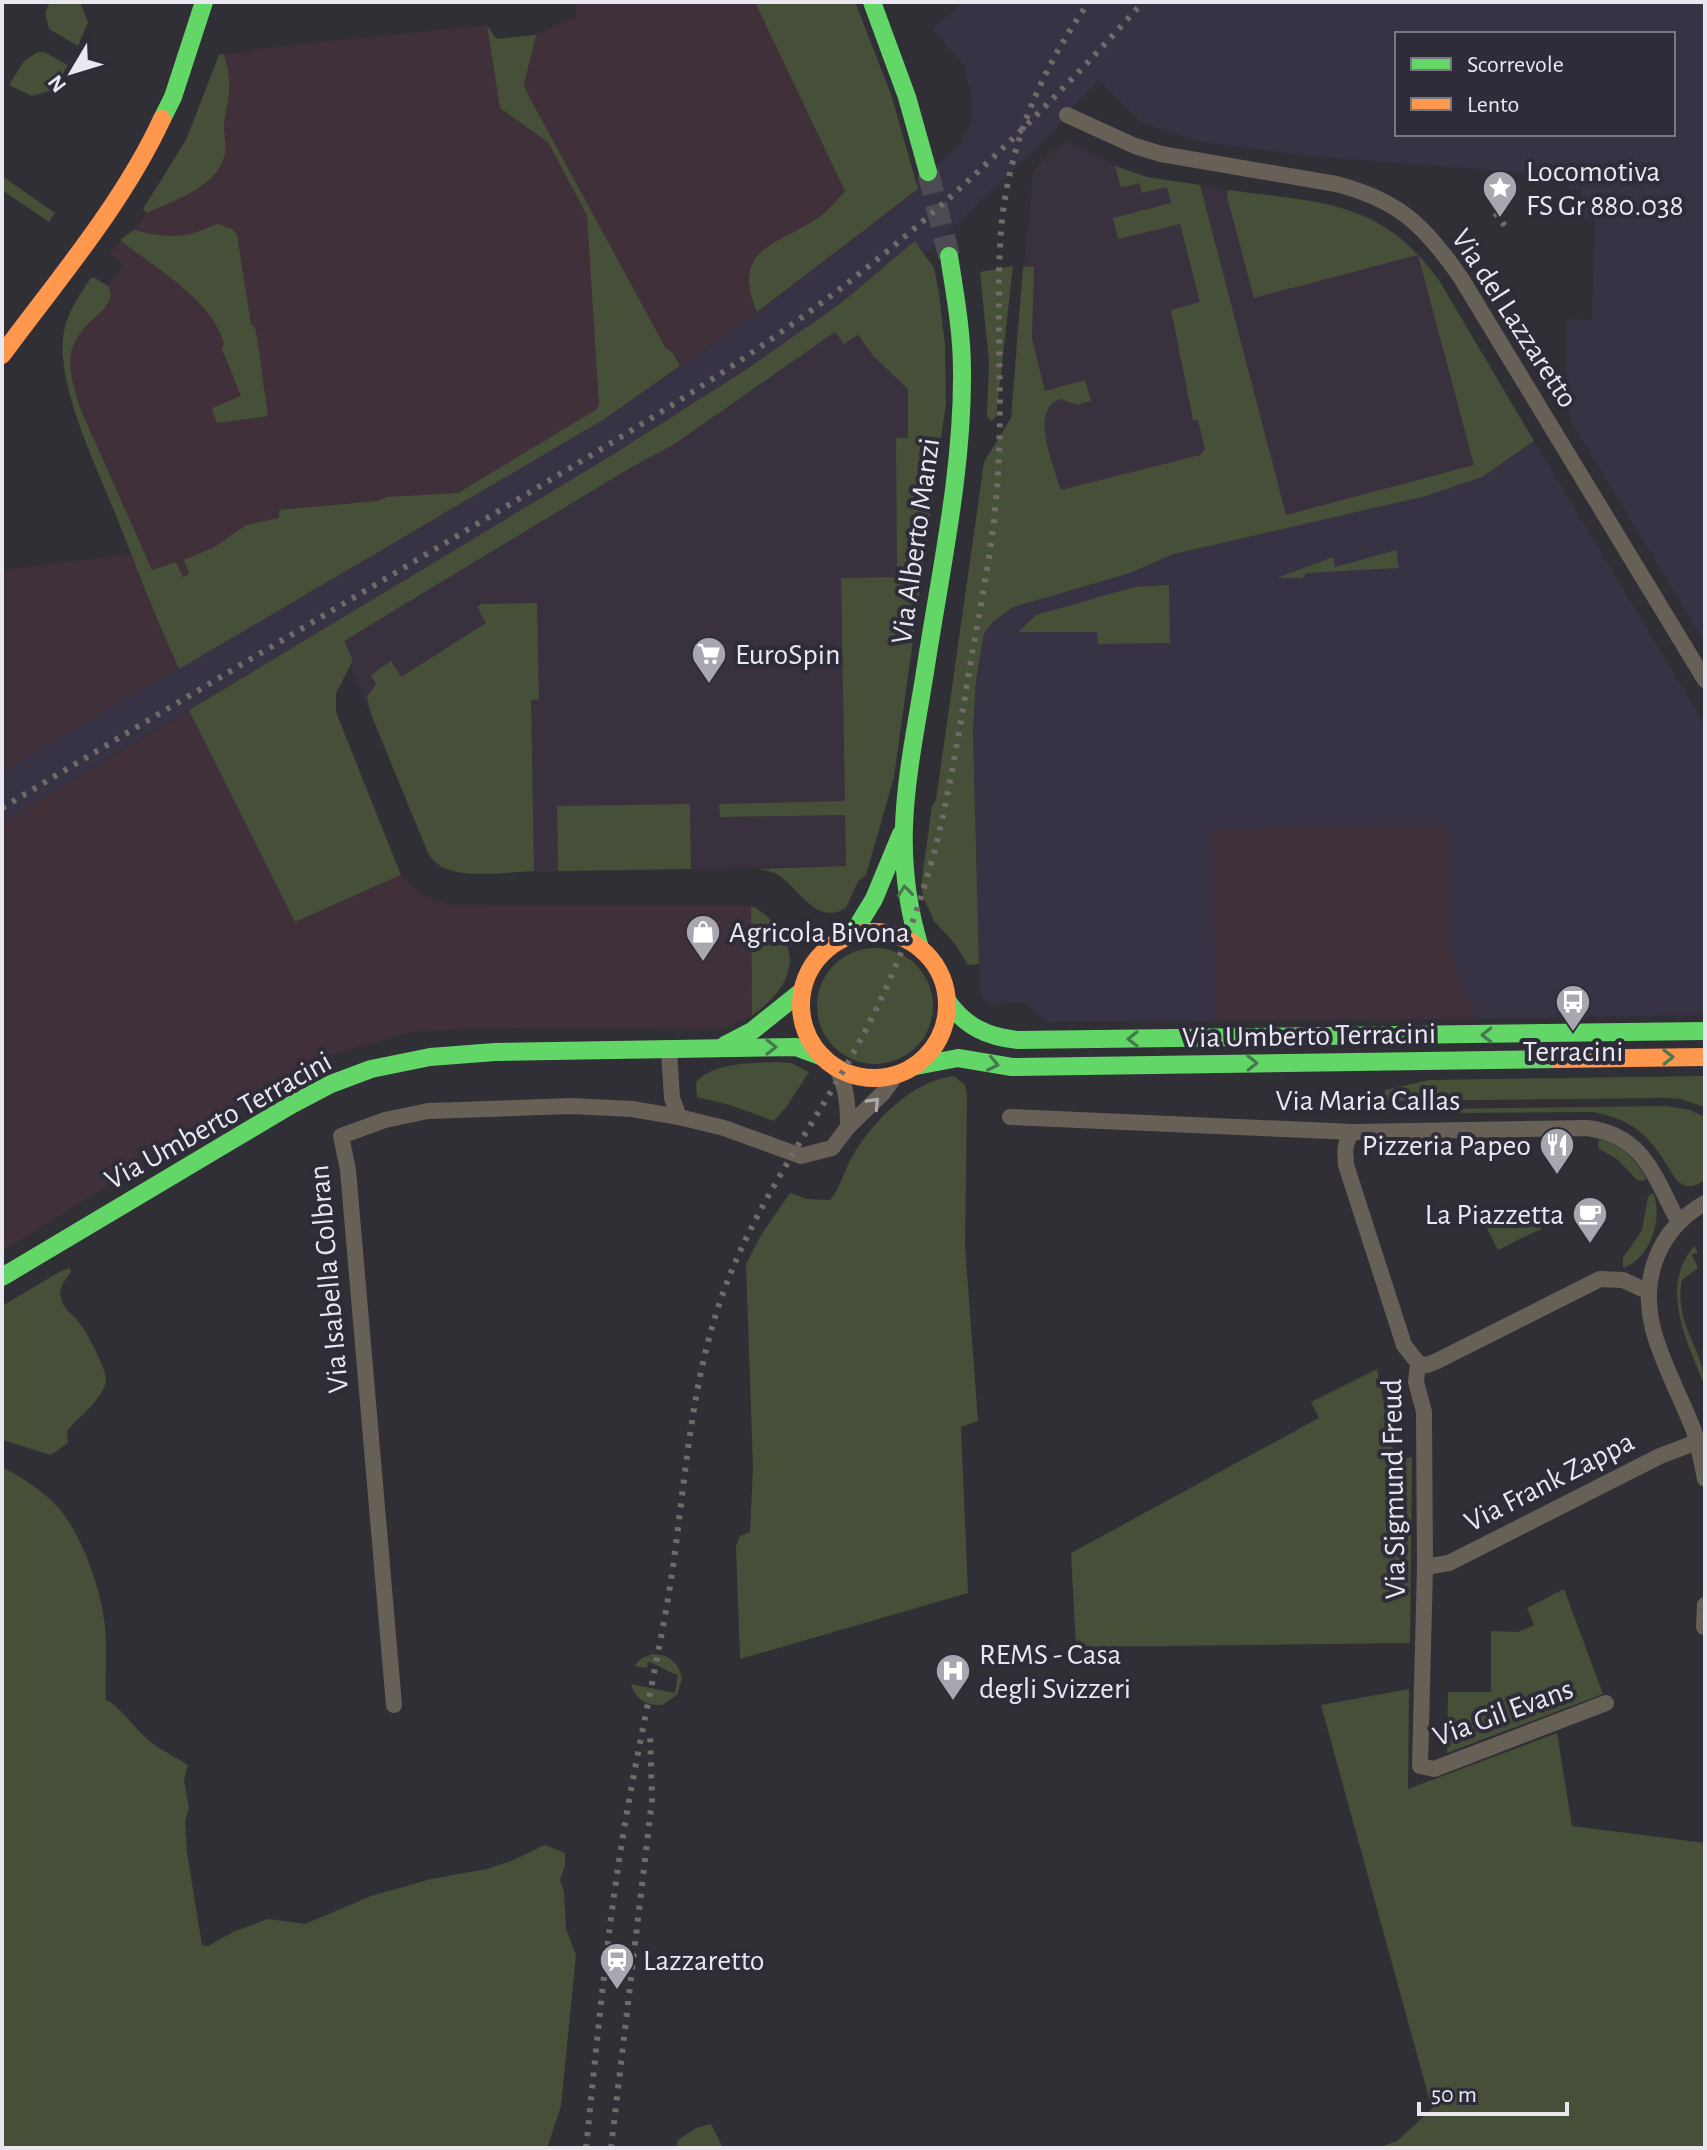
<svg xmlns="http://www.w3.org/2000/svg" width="1707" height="2150" viewBox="0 0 1707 2150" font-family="'Alegreya Sans',sans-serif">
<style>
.commercial{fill:#3a313f}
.industrial{fill:#3f3039}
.built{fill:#373244;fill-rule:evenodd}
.green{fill:#464f38}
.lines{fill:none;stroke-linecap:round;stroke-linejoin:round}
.secondary-tunnel{stroke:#4c4b52;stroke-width:22;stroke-dasharray:22 11;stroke-linecap:butt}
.street{stroke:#676057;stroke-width:16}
.fast{stroke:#63d668;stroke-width:18}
.slow{stroke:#ff974d;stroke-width:18}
.rail{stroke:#706b68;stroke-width:6;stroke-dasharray:4 8;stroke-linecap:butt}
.oneway{stroke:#46784e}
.oneway2{stroke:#aeaaab}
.labels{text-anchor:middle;stroke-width:8;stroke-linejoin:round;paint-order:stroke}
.poi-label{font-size:30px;fill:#e9e7f0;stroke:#2f2c39;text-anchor:start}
.street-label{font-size:30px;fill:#e9e7f0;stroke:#2f2c39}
</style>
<rect width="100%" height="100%" fill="#302f36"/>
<g class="commercial">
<path d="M1066,140L1119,168L1146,177L1317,203L1372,218L1399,236L1423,258L1440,282L1534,441L1482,477L1174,554L984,462L1011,418L1033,170Z"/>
<path d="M836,331L858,335L873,356L908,388V438L896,439L897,577L842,578L847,866L460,873L439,867L428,853L350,665L353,659L343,641L630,468L673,445Z"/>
</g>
<g class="industrial">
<path d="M576,2H803L898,206L739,326L603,420L2,772V570L131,554L78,422L63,350L68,316L91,278H95L108,286L123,266L110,254L126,234L132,232L146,213L143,209L175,159L193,124L219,55L250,52L253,49L487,25L496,39L536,35L577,16Z"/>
<path d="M189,710L295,922L401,875L420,893L435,901L452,905L751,906L752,1016L724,1029L479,1028L412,1032L332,1054L145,1163L2,1251V822Z"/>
<path d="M1447,826L1448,940L1463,993L1473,1003L1474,1019L1216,1021L1212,829Z"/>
</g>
<g class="built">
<path d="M965,2H1705V642L1573,425L1569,412L1567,398V319L1592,320L1595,220L1580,219L1581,190L1569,189L1570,176L1308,156L1203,142L1174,134L1140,121L1099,80L1073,106L1054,131L925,254L915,242L841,303L750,367L609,457L2,822V772L603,420L739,326L898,206L917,189L916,184L954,150L962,141L972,120V99L964,65L931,28ZM1397,34H1673V134H1397Z"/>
<path d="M1534,441L1705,725V1015L1474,1019L1473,1003L1463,993L1448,940L1447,826L1212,829L1216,1021L1049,1022L1029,1006V1002L989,1004L980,995L973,730L976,680L984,633L994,621L1013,607L1127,574L1174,554L1426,496L1482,477Z"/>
</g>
<g class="green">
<path d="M50,2H80L88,22L78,46L49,29L45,13Z"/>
<path d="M755,2H855L891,94L918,189L757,312C730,248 776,246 818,218C828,211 837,200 845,191Z"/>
<path d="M487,25L496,39L536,35L524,85L526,91L665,347L673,353L680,366L603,420L179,669C156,618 136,567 116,515C97,469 58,388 63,339C65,315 78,297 91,278H95L108,286L111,294C109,306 101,312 92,320C61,349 69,371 80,408L152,570L176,562L183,577L189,574L184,560L213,548L246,525L279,518V510L377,501L387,497L458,493L597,409L599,405L587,215L548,142L500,108Z"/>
<path d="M38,52H44L68,65L53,90L32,96L9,85L24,61Z"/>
<path d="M223,54C232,74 230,96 225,116C222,129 227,141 225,154C218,187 173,201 147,213L143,209L186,140L219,55Z"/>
<path d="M1115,166L1147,177L1200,185L1286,515L1474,465L1418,255L1254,298L1227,197L1228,190C1321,203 1381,199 1440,282L1534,441L1482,477L1426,496L1174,554L1127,574L1013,607L994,621L984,633L976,680L973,730L979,964L968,965L955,944L934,921L924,899L921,885L932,806L936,800L984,462L1011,418L1023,267L1034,266L1032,338L1045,391L1085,380L1091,401L1077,405L1061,399C1028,407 1054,467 1061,490L1200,455L1205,449L1198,421L1193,420L1171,310L1200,302L1180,224L1118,239L1113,218L1171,203L1167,187L1142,193L1139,183L1121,188Z"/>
<path d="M2,176L55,213L49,222L2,190Z"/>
<path d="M218,224L232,229L237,235L251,324L255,328L257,337L268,416L217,423L212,410L214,407L241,396L222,349L224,343C210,298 156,269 120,240L134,230C154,235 173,239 193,233C202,231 210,226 218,224Z"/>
<path d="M915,241L934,268L939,293L945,345L946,403L894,777L866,875L858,881L846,908C815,927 799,886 776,874C770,871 763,870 757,869L846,866L845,815L720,817L719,804L845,801L841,578L897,577L896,438H908V389L873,356L858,335L844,344L835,332L673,445L630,468L344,641L353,660L336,693V712L401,875L295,922L189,710L609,457L750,367L841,303Z"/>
<path d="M1013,266L996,417L991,421L987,416L989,362L980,272Z"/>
<path d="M1396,550L1399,568L1306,573L1303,578H1277L1333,557L1335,567Z"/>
<path d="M1169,585L1170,643L1098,644L1097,632H1018L1036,615L1134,587Z"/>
<path d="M537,603L539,699L531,700L534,871C503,872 445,884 428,853L371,714L367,697L376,684L371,675L391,661L401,677L486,623L477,607L482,604Z"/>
<path d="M690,804L691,869L558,871L557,806Z"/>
<path d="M751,906C761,910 768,917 775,925C805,962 785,991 752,1016Z"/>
<circle cx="875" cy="1006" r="58"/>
<path d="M777,1062L791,1063L809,1072L787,1106L774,1121L730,1105L697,1097L696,1082C714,1062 752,1063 777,1062Z"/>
<path d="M954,1076L965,1085L967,1095L965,1246L978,1421L961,1427L968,1593L740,1659L736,1546L740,1536L750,1532L753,1468L746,1264L761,1235L790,1193L807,1199L830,1200C842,1185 844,1170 853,1155C873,1121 913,1080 954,1076Z"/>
<path d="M1704,1076L1705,1107L1680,1099L1667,1098L1385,1101V1090L1429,1080Z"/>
<path d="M1666,1106L1690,1110L1705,1117V1180C1695,1187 1687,1189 1677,1181C1653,1142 1641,1121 1593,1112L1439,1113L1438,1109Z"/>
<path d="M1599,1139C1621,1144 1635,1159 1646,1178L1643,1181L1637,1180L1618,1160L1598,1148Z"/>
<path d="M1653,1193C1664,1218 1650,1259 1623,1268V1258L1642,1230L1648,1197Z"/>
<path d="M1479,1213H1523L1529,1224L1539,1220L1541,1222V1229L1498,1250Z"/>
<path d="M1694,1246L1698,1252L1692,1255L1698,1268L1682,1280C1673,1325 1705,1349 1705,1387C1688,1343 1658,1288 1694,1246Z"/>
<path d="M70,1268L71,1272C68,1276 62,1283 61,1288C57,1305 73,1314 81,1325C88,1334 108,1372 106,1382C101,1401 79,1416 67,1431L68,1443L51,1455L2,1440V1306L61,1271Z"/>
<path d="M1377,1369L1395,1460L1412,1457L1410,1643L1076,1647L1071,1553L1319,1418L1311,1402Z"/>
<path d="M2,1467C21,1477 42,1490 57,1506C80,1531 100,1586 104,1619C108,1645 105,1673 106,1700C118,1705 130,1722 139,1731C152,1746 172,1755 188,1765L184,1780L189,1809L185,1820L187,1853L202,1945L208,1946L233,1932L268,1919L305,1924L371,1896L431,1879L487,1869L511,1861L545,1845L565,1853V1866L560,1880L564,1891L566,1929L576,1955L561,2106L547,2148H2Z"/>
<path d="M1564,1589L1603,1694L1447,1753L1448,1692H1491V1631L1518,1632L1534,1625L1527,1608Z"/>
<path d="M653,1654C669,1654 678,1662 682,1678L677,1695L662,1705C646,1706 635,1699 631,1684L675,1693L678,1675C667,1672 660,1665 648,1662L647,1668L634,1666L642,1658Z"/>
<path d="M1409,1689L1408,1789L1557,1733L1572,1826L1705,1843V2148H1377L1397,2141L1432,2109L1321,1705Z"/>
<path d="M711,2124L723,2148H676L678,2140L696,2128Z"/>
</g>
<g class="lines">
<path class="secondary-tunnel" d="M928,172L949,256"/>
<g class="street">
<path d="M1067,115L1135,146L1161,154L1336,184C1399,200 1425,226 1461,278L1705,680"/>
<path d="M669,1050L672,1098L679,1117"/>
<path d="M836,1067C847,1088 848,1104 848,1127"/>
<path d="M1010,1117L1353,1132L1587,1128C1644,1135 1654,1176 1678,1221"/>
<path d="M1353,1132C1344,1142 1345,1151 1346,1165L1404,1345L1418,1363L1416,1382L1424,1412L1425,1567L1420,1766L1434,1769L1606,1703"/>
<path d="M1705,1203C1659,1229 1640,1277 1653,1329C1662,1364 1681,1397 1694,1431C1699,1447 1702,1463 1705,1479"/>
<path d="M1418,1363L1427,1365L1437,1361L1600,1279L1623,1280L1649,1292"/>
<path d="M1425,1567L1449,1563L1660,1456L1697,1442"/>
<path d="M1704,1627L1705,1605"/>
<path d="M394,1705L348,1170L341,1136L385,1120L428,1111L571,1106L632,1109L679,1117L724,1128L801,1156L832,1148L848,1127L883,1093L896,1075"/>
</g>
<g class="fast">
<path d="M872,2L907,97L928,172"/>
<path d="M162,119L173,97L204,2"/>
<path d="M852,935L874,899L901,834"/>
<path d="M920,948C889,847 909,772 925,672C940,573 963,471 962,371C962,332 955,294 949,256"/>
<path d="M948,1002C966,1027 988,1037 1018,1040L1705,1031"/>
<path d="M725,1045L752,1031L802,991"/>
<path d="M916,1066L958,1058L1012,1067L1557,1059"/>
<path d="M2,1277L291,1105L331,1084L371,1069L430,1057L495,1052L796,1047L823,1057"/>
</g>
<g class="slow">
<path d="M2,355C58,279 122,205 162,119"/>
<circle cx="874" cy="1005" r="73"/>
<path d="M1557,1059L1705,1057"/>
</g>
<g class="rail">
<path d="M1495,213L1505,226"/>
<path d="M2,808C163,711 325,615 487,518C618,439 750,362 869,266C969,186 1058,97 1143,2"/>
<path d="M586,2148C597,2044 606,1939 623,1836C636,1755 655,1675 669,1593C685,1494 688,1392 722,1296C753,1207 810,1131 855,1050C895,978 924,900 942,820C954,765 963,709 972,654C982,599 993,543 997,488C1004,402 995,315 1001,230C1008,147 1041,69 1089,2"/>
<path d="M611,2148L652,1800L650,1732"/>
</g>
</g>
<defs><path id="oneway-chevron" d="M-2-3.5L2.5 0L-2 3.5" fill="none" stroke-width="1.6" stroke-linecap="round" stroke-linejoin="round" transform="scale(2)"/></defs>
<g class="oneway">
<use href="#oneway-chevron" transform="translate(905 891) rotate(-96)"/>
<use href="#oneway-chevron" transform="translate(1487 1035) rotate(179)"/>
<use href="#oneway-chevron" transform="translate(1133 1039) rotate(179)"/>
<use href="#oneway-chevron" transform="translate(771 1047)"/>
<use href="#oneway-chevron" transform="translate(1668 1057) rotate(-1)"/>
<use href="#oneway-chevron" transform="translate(1252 1063) rotate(-1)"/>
<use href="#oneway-chevron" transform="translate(993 1064) rotate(12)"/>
</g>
<use class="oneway2" href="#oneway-chevron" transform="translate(874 1103) rotate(-47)"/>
<defs>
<symbol id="sight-pin" viewBox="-11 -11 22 30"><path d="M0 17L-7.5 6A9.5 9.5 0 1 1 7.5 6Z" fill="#a8a7af" stroke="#2f2c39"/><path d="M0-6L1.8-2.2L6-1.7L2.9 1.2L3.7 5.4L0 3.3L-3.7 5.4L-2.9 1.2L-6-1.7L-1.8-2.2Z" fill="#fff"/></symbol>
<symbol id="supermarket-pin" viewBox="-11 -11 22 30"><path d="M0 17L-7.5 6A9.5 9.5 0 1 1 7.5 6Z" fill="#a8a7af" stroke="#2f2c39"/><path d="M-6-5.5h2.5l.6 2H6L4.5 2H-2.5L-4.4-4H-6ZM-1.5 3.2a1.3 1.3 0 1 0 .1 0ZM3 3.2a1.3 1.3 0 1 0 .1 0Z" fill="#fff"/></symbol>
<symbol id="shop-pin" viewBox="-11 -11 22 30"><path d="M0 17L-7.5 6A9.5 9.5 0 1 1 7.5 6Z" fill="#a8a7af" stroke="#2f2c39"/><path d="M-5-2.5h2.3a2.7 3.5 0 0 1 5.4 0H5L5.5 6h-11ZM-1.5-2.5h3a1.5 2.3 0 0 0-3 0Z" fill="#fff"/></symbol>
<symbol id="bus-pin" viewBox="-11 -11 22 30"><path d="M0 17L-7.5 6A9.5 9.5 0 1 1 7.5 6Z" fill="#a8a7af" stroke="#2f2c39"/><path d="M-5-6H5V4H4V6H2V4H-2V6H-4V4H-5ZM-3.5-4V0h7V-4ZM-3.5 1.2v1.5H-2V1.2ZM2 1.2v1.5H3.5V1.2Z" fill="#fff"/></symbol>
<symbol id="restaurant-pin" viewBox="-11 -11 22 30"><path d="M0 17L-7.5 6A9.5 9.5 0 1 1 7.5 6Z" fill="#a8a7af" stroke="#2f2c39"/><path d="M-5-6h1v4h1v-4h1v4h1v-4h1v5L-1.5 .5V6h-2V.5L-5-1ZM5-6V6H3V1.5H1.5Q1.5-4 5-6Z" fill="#fff"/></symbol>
<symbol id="cafe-pin" viewBox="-11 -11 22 30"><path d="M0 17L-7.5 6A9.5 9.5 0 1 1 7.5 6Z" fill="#a8a7af" stroke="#2f2c39"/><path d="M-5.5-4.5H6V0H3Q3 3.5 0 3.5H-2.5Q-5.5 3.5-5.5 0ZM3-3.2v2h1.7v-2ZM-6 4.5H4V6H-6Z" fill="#fff"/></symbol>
<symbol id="hospital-pin" viewBox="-11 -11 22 30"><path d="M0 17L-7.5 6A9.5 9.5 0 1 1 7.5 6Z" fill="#a8a7af" stroke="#2f2c39"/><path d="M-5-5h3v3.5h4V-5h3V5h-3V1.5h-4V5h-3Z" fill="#fff"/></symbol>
<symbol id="station-pin" viewBox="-11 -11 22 30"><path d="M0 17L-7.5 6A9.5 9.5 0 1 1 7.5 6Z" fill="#a8a7af" stroke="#2f2c39"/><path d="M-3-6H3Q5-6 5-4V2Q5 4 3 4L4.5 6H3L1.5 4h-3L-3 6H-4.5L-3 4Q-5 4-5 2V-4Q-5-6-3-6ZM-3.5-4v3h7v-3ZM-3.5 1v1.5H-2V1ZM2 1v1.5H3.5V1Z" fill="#fff"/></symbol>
</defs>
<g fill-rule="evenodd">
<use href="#sight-pin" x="1480" y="168" width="40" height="54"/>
<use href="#supermarket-pin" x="689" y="634" width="40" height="54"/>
<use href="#shop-pin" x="683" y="912" width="40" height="54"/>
<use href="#bus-pin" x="1553" y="982" width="40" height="54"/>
<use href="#restaurant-pin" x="1537" y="1125" width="40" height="54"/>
<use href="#cafe-pin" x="1570" y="1194" width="40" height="54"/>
<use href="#hospital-pin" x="933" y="1651" width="40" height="54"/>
<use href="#station-pin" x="597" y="1940" width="40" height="54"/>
</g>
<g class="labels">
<g class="poi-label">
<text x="1526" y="181">Locomotiva<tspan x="1526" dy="34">FS Gr 880.038</tspan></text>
<text x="735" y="664">EuroSpin</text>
<text x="729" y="942">Agricola Bivona</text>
<text x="1573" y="1061" text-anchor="middle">Terracini</text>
<text x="1531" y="1155" text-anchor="end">Pizzeria Papeo</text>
<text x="1564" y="1224" text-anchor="end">La Piazzetta</text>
<text x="979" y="1664">REMS - Casa<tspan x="979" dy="34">degli Svizzeri</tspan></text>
<text x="643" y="1970">Lazzaretto</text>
</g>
<g class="street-label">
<text transform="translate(1515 318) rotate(57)" y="10">Via del Lazzaretto</text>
<text transform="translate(915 541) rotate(-82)" y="10">Via Alberto Manzi</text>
<text transform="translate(1309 1035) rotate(-1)" y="10">Via Umberto Terracini</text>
<text x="1368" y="1110">Via Maria Callas</text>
<text transform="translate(218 1120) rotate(-29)" y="10">Via Umberto Terracini</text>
<text transform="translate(328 1279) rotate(-95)" y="10">Via Isabella Colbran</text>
<text transform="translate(1549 1481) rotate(-27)" y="10">Via Frank Zappa</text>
<text transform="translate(1393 1489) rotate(-91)" y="10">Via Sigmund Freud</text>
<text transform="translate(1503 1712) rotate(-20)" y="10">Via Gil Evans</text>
</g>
</g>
<rect width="1707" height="2150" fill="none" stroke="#e9e7f0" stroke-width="8"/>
<rect x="1395" y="32" width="280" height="104" fill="#2f2c39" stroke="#797782" stroke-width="2"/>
<rect x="1411" y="58" width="40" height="12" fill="#63d668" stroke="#797782" stroke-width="2"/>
<text x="1467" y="72" font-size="24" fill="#e9e7f0">Scorrevole</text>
<rect x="1411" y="98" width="40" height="12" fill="#ff974d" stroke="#797782" stroke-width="2"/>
<text x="1467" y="112" font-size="24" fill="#e9e7f0">Lento</text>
<g transform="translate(72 72) rotate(232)" stroke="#2f2c39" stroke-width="6" paint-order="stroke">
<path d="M0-6L14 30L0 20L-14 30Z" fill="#e9e7f0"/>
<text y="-12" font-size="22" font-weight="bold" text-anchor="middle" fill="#e9e7f0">N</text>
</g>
<path d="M1419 2102v12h148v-12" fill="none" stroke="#e9e7f0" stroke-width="4"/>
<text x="1431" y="2102" font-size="24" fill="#e9e7f0" stroke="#2f2c39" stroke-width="6" paint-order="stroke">50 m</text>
</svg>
